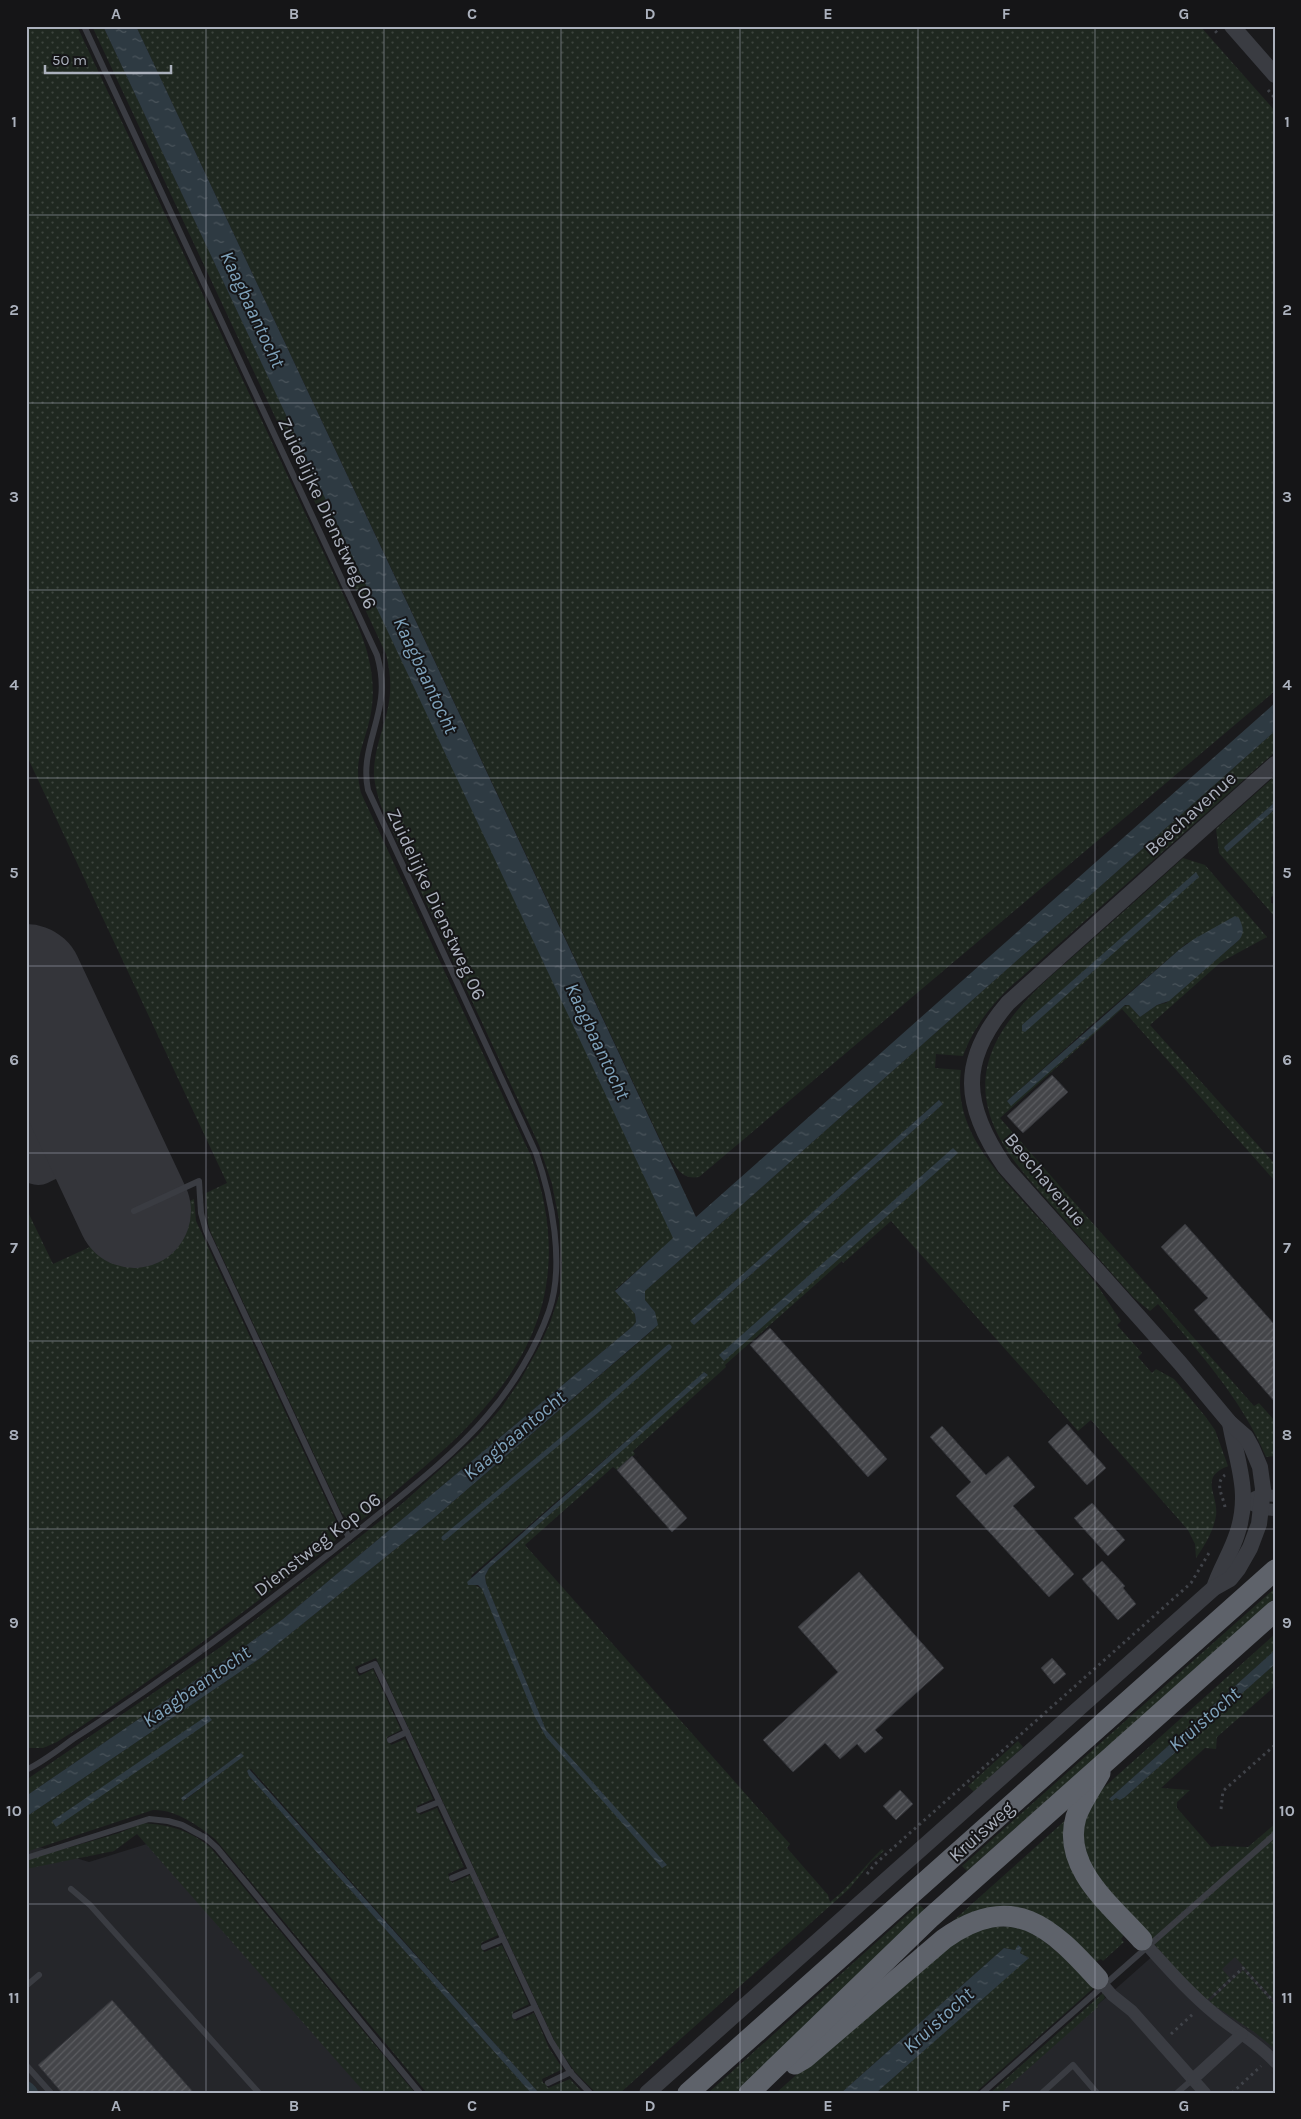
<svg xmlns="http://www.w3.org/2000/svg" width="1301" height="2119" viewBox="0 0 1301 2119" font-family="Karla,sans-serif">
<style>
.built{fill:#25262a}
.grass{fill:url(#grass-dots);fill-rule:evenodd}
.water{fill:url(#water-ripples)}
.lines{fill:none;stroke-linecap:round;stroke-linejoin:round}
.stream{stroke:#2e3a42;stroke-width:5}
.canal{stroke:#2e3a42;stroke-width:18}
.taxiway{stroke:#34353a;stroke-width:46}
.runway{stroke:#34353a;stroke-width:114}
.building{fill:url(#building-hatch);stroke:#333439}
.path{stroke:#404349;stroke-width:3;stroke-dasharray:2.5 4;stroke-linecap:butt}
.service{stroke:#3a3c42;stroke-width:6}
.minor{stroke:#3a3c42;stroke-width:12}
.tertiary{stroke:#3a3c42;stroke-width:16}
.trunk{stroke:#5e626a;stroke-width:21}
.grid{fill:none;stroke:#abb1bd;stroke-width:1;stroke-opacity:0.55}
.labels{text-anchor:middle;stroke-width:4;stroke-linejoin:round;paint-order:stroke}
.street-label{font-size:19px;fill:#abb1bd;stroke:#151517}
.water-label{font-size:20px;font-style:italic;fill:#7fa2bb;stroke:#151517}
.neatline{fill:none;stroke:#abb1bd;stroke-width:2}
.grid-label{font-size:16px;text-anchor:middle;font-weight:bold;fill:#abb1bd}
</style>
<defs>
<pattern id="grass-dots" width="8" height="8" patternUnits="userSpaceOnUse" patternTransform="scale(1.25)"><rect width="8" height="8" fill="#1f2820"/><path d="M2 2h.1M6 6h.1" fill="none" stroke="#3d453e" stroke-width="1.8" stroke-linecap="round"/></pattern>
<pattern id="water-ripples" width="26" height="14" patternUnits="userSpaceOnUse" patternTransform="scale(1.25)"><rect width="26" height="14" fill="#2e3a42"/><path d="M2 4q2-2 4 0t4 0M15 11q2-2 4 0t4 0" fill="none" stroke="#4a545b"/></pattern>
<pattern id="building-hatch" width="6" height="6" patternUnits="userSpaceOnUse" patternTransform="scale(1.25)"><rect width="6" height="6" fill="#444549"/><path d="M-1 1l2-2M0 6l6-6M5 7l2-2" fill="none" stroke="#5c5d61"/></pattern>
</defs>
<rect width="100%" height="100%" fill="#1a1a1c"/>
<g class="built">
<path d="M26,1843L89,1862L150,1843L378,2093H26Z"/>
<path d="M1275,1847V2093H998L1155,1954Z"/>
</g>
<g class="grass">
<path d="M26,26H77L357,624C370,654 377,685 370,718C363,749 353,760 361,793L531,1156C579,1292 526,1380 423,1468C408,1480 394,1493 379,1505C373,1511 366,1518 359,1521L348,1520L341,1512L211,1233L208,1224L206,1193L227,1183L26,754Z"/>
<path d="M92,26H103L674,1238L615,1290L635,1314L636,1322L633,1326L283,1619L231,1656L26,1796V1780L222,1646L404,1502L478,1435L502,1407L521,1379L539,1347L550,1323L560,1293L562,1264L559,1220L552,1184L539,1145L381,806C378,797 375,787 374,776C373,754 382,733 387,712C392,692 391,674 386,654Z"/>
<path d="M136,26H1200L1275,111V691L699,1177C681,1180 676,1167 667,1154Z"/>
<path d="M1275,731V752L1008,989C988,1009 973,1029 963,1056L936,1054L935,1068L961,1070C954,1120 983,1156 1014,1191C1039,1220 1067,1247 1091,1277C1102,1291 1111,1307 1121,1321L1117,1325L1142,1353L1138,1357L1152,1373L1156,1369L1174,1379L1205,1416L1215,1430L1228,1466C1198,1478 1219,1494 1216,1516C1213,1532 1205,1545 1196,1558L1195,1544L1188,1530L1091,1420L1078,1431L891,1221L843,1263L842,1261L725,1365L726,1367L633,1451L635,1454L617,1470L613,1467L525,1545L790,1844L787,1848L828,1895L830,1902C850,1887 864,1866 882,1849L884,1851L871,1862L850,1888L620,2093H596L575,2072L557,2046L376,1658L355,1667L359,1676L373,1669L401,1730L387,1737L391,1745L405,1739L433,1799L417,1806L420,1815L437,1808L464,1867L448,1874L452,1883L470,1875L498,1935L481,1943L484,1952L502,1945L529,2004L513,2012L516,2021L534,2013L549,2048L563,2069L542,2079L543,2083H545L548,2088L570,2079L583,2093H539L251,1769L247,1771L249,1776L531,2093H427L215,1839C199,1826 175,1809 153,1810L26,1852V1817L259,1659L434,1518L654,1329L655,1312L645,1300V1291ZM939,1100L943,1104L694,1325L691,1321ZM705,1372L707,1375L489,1568L485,1576L486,1583L546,1730L666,1865L541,1729L482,1589L475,1585L471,1576ZM241,1753L243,1756L184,1801L181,1798Z"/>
<path d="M1275,776V802L1225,846L1228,851L1275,809V895L1271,897V903L1275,905V917L1219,853L1216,829Z"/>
<path d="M1183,858L1205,865L1267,937L1221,962L1150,1025L1275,1164V1181L1122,1009L1000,1118L1254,1406L1259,1403L1275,1421V1456L1266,1457C1242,1399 1198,1351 1158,1304L1150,1311L1134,1298C1108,1269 1082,1240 1056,1210C1036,1187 1012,1163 998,1135C955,1050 1030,995 1087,944C1119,916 1151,887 1183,858ZM1199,876L1025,1031H1022ZM1239,940L1166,1003L1157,1005L1140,1017L1129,1005L1124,1006L1011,1105L1007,1101L1088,1028L1187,943Z"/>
<path d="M194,1199L196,1221L338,1525L340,1535L332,1544C243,1613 153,1681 57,1742L43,1748H26V1208L53,1264Z"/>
<path d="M1275,1588V1598L967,1871L962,1866Z"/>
<path d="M1275,1634V1650L1109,1799L1125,1797L1275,1664V1686L1217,1737L1216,1749L1205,1748L1161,1788L1190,1790L1177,1802V1808L1211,1847L1221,1846L1248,1847L1275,1824V2001L1235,1957L1222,1969L1230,1978L1207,2000L1186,1981L1086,1865L1081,1827L1101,1790Z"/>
<path d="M1018,1741L1023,1747L974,1792L968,1786Z"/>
<path d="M1070,1816L1124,1935L1121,1939L1124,1942L1103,1961L1101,1959L1092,1964L1034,1916L934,1938Z"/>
<path d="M143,1823C170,1825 190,1830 211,1848L415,2093H365L137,1834L114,1851L26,1869V1860L119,1833Z"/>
<path d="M919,1904L925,1910L736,2093H708Z"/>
<path d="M982,1926L1027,1927L1097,1985L975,2093H876L1028,1958L1019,1952L1018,1946L1015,1950L1004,1948L841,2093H776L931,1955Z"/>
<path d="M1243,1970L1275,2005V2049L1254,2032L1209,2002Z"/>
<path d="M1103,1993L1105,1998L1097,2005L1098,2007L1001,2093H990Z"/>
</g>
<g class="water">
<path d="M103,26H136L696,1217L1275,703V731L645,1291V1300L655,1312L658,1325L434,1518L259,1659L26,1817V1796L231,1656L283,1619L633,1326L636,1322L635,1314L615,1291L673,1238Z"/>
<path d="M1275,802V809L1227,852L1224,848L1225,846Z"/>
<path d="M1196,872L1199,877L1025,1032L1022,1031V1025Z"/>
<path d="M1235,916L1239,918C1243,926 1245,933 1239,940L1169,1001L1157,1005L1140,1017L1129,1005H1125L1011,1106L1007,1101L1180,949L1194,939Z"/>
<path d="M939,1100L943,1104L694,1325L690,1321Z"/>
<path d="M953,1148L958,1153L724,1361L719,1355Z"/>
<path d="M704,1372L708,1375L489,1568L485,1576L486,1583L546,1730L667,1865L662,1868L546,1737L535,1717L482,1589L478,1585H468L467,1582Z"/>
<path d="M1275,1650V1664L1125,1797L1120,1800L1116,1798L1112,1801L1109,1799Z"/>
<path d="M208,1715L212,1720L56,1827L52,1821Z"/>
<path d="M241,1753L244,1756L183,1801L181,1798Z"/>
<path d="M249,1769L539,2093H531L249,1776L247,1771Z"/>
<path d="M1018,1945L1022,1948L1020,1953L1029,1958L876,2093H841L1004,1948L1015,1950Z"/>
</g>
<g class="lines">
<path class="stream" d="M444,1538L595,1412L669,1347"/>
<path class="canal" d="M26,2090L29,2093"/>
<path class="taxiway" d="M26,1136L38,1162L98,1133"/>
<path class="runway" d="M26,981L134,1211"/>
</g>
<g class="building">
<path d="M1052,1075L1068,1092L1023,1133L1007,1116Z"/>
<path d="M1185,1224L1275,1325V1402L1194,1310L1208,1298L1161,1247Z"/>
<path d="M770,1328L887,1459L868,1477L750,1345Z"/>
<path d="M1067,1424L1106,1468L1087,1485L1048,1442Z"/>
<path d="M942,1426L986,1475L1008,1456L1035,1487L1013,1506L1074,1574L1049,1597L956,1496L971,1482L930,1437Z"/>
<path d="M632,1456L687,1518L672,1532L617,1470Z"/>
<path d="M1092,1503L1125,1540L1108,1556L1074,1518Z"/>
<path d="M1102,1561L1125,1586L1123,1588L1136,1604L1118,1620L1082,1579Z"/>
<path d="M859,1572L944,1668L875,1730L883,1738L865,1753L857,1744L840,1759L825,1743L793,1772L763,1740L838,1672L798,1627Z"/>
<path d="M1052,1658L1066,1674L1054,1684L1041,1668Z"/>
<path d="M900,1790L913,1804L896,1820L883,1806Z"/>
<path d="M112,2000L194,2093H62L38,2065Z"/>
</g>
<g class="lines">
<g class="path">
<path d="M1211,26L1217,33"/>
<path d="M1268,90L1275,98"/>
<path d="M1225,1507C1223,1496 1214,1483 1225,1475"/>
<path d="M1221,1809L1223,1791L1275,1745"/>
<path d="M867,1874L875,1864L1191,1583L1209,1553"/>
<path d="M1214,1995L1243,1968L1275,2003"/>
<path d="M1171,2034L1194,2013"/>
<path d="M1232,2093L1261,2066"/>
</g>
<g class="service">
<path d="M134,1211L199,1181L201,1213L206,1231L349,1538"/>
<path d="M361,1670L375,1664L551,2041L570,2072L590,2093"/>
<path d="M390,1740L407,1732"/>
<path d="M26,1770C43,1762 58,1750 73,1739C104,1719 134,1699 163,1678C232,1630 299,1578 364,1526C407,1491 452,1457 487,1416C513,1386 536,1348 549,1311C565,1265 552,1198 536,1153L368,790C361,757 377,730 381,698C383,683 381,669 377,655L84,26"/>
<path d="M419,1810L439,1802"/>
<path d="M26,1858L149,1819L168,1821L182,1825L206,1838L217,1848L420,2093"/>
<path d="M452,1878L471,1870"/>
<path d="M71,1889L90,1905L259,2093"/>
<path d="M484,1947L503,1939"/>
<path d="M26,1986L39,1975"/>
<path d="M515,2016L535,2007"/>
<path d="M26,2065L51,2093"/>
<path d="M548,2083L571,2072"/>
<path d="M982,2093L1275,1834"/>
<path d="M1042,2093L1073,2065L1097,2093"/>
<path d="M1177,2093L1193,2079"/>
</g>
<g class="minor">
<path d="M1255,1497L1263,1495L1275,1496"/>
<path d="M1243,1501L1262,1509L1275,1510"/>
<path d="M1142,1940C1166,1966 1188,1992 1215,2014C1235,2031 1257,2042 1275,2062"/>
<path d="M1098,1979L1112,1995L1132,2011L1205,2093"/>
<path d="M1193,2079L1242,2034"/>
</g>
<g class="tertiary">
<path d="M1232,26L1275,75"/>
<path d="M1214,1588C1220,1569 1231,1553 1237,1534C1251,1493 1237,1463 1230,1423"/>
<path d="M647,2093L1214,1588L1230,1579L1238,1569L1250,1548L1259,1524L1263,1489L1260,1467L1252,1448L1246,1437L1230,1423L1180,1363L1005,1167C963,1106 958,1061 1008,1003L1275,764"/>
</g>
<g class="trunk">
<path d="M1100,1773C1092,1787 1081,1802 1076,1817C1061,1868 1113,1907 1142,1940"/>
<path d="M795,2064L805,2058L944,1939C1013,1890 1051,1927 1098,1979"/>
<path d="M688,2093L1275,1570"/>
<path d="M749,2093L929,1919L1275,1611"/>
</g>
</g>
<path class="grid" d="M206,26V2093M384,26V2093M561,26V2093M740,26V2093M918,26V2093M1095,26V2093M26,215H1275M26,403H1275M26,590H1275M26,778H1275M26,966H1275M26,1153H1275M26,1341H1275M26,1529H1275M26,1716H1275M26,1904H1275"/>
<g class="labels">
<g class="street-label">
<text transform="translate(328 513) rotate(65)" y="7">Zuidelijke Dienstweg 06</text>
<text transform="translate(1190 813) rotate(-42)" y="7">Beechavenue</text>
<text transform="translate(437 904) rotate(65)" y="7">Zuidelijke Dienstweg 06</text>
<text transform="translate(1046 1179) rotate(50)" y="7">Beechavenue</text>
<text transform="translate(317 1544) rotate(-38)" y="7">Dienstweg Kop 06</text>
<text transform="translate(981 1831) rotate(-42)" y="7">Kruisweg</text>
</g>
<g class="water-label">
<text transform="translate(253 309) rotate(65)" y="7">Kaagbaantocht</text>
<text transform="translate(426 675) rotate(65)" y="7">Kaagbaantocht</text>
<text transform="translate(598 1041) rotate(65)" y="7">Kaagbaantocht</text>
<text transform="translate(514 1435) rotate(-40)" y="7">Kaagbaantocht</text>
<text transform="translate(196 1686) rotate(-35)" y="7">Kaagbaantocht</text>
<text transform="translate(1204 1719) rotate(-41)" y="7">Kruistocht</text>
<text transform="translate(938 2020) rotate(-42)" y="7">Kruistocht</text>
</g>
</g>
<rect width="1301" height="2119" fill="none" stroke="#151517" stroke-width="55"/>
<path d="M45 65v8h126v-8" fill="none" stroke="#abb1bd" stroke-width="2.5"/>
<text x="52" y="65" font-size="15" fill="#abb1bd" stroke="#151517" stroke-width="4" paint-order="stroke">50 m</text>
<rect x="28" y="28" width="1246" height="2064" class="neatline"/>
<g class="grid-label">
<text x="116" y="19">A</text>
<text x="294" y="19">B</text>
<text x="472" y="19">C</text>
<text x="650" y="19">D</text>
<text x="828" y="19">E</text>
<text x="1006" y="19">F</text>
<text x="1184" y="19">G</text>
<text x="14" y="127">1</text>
<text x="1287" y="127">1</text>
<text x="14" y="315">2</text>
<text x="1287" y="315">2</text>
<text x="14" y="502">3</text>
<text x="1287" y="502">3</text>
<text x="14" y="690">4</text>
<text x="1287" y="690">4</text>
<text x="14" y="878">5</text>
<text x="1287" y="878">5</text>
<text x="14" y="1065">6</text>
<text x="1287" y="1065">6</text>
<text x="14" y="1253">7</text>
<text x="1287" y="1253">7</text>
<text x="14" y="1440">8</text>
<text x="1287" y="1440">8</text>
<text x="14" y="1628">9</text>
<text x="1287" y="1628">9</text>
<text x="14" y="1816">10</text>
<text x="1287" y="1816">10</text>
<text x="14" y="2003">11</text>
<text x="1287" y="2003">11</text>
<text x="116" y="2111">A</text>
<text x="294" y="2111">B</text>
<text x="472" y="2111">C</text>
<text x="650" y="2111">D</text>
<text x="828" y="2111">E</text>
<text x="1006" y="2111">F</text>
<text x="1184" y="2111">G</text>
</g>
</svg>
